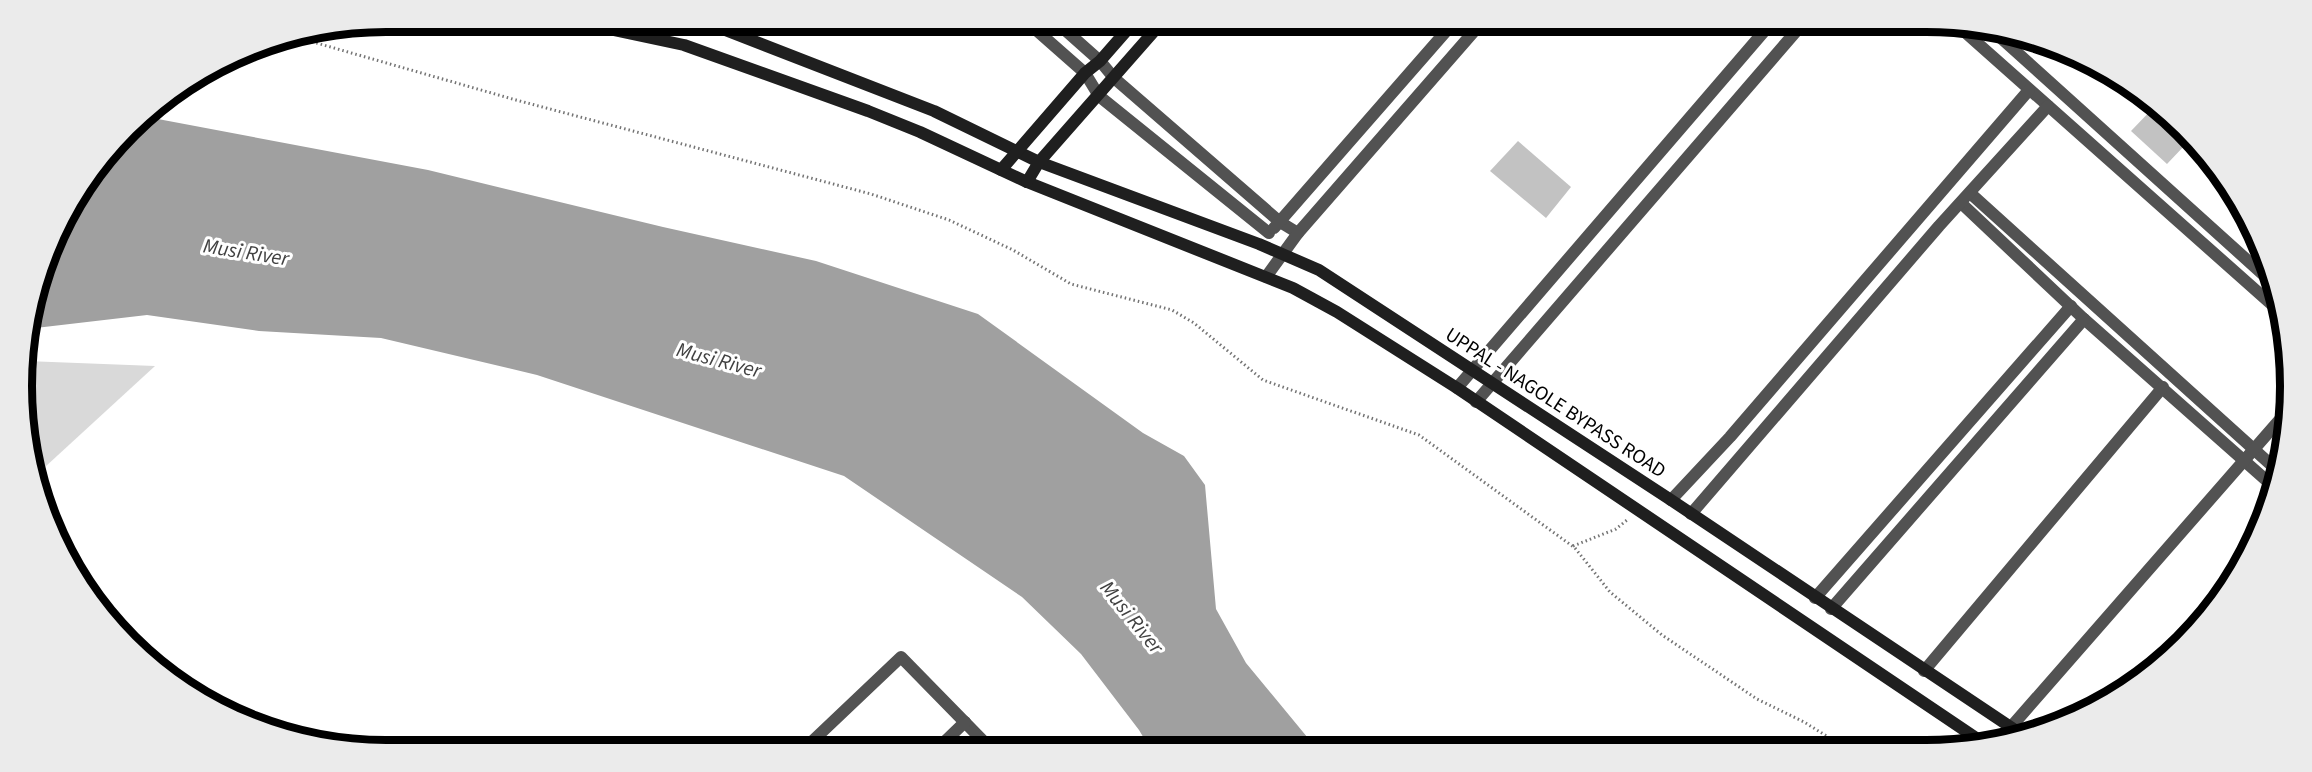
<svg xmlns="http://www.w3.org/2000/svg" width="2312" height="772" viewBox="0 0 2312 772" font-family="'Source Sans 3',sans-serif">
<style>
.green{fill:#d9d9d9}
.water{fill:#a0a0a0}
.building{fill:#c2c2c2}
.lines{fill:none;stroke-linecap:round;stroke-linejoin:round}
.path{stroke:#747474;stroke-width:3;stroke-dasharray:1.5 3;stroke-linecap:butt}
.street{stroke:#525252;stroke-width:12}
.secondary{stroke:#1f1f1f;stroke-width:12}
.labels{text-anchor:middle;stroke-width:6;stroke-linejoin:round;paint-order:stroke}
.street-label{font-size:20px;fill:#000;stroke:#fff}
.water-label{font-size:21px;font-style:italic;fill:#414141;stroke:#fff}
.rim{fill:none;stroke:#000;stroke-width:8}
</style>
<rect width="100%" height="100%" fill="#fff"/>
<path class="green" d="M26,361L155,366L33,478Z"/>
<path class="water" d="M142,116L428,170L663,227L816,261L978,314L1143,433L1184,456L1205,485L1216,609L1246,663L1317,749L1151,750L1139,730L1081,654L1022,597L844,476L537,375L381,338L259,331L147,315L27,329L59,224Z"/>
<g class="building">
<path d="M2156,105L2174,126L2170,131L2185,145L2167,164L2131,131Z"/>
<path d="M1518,141L1571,187L1546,218L1490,171Z"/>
</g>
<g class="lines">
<g class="path">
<path d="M299,38L516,100L871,194L949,220L1013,250L1071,284L1172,310L1194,323L1263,380L1419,435L1575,548L1610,592L1662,635L1757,699L1804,722L1846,748"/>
<path d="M1573,546L1616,529L1627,520"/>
</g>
<g class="street">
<path d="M1026,21L1085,73L1099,96L1269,233"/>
<path d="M1055,21L1100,61L1114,78L1280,222L1298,233"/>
<path d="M1957,25L2278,310"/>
<path d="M1991,29L2267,278"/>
<path d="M1970,193L2279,472"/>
<path d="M1961,203L2084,319L2275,488"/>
<path d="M1274,228L1455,21"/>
<path d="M1266,277L1298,233L1483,21"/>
<path d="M1457,388L1773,21"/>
<path d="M1476,402L1805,21"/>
<path d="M1671,500L1730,437L2029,90"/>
<path d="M1691,514L1939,226L2048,106"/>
<path d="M1815,598L2071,306"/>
<path d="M1831,609L2084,319"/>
<path d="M1924,671L2163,387"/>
<path d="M2011,727L2283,416"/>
<path d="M803,750L901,657L992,750"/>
<path d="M936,750L965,722"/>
</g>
<g class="secondary">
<path d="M571,21L684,45L868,111L920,132L1027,182L1293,288L1337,312L1457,388L1985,744"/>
<path d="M702,21L934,111L1039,162L1259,244L1319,270L1671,500L2021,734"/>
<path d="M1001,170L1085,73L1100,61L1135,21"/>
<path d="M1027,182L1039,162L1163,21"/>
</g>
</g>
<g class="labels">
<g class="street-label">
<text transform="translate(1556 402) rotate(33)" y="7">UPPAL - NAGOLE BYPASS ROAD</text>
</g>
<g class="water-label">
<text transform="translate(246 252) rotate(9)" y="7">Musi River</text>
<text transform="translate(719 360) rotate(15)" y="7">Musi River</text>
<text transform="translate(1132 617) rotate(51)" y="7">Musi River</text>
</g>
</g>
<path d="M0 0H2312V772H0ZM386 32H1926A354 354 0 0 1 2280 386V386A354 354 0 0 1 1926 740H386A354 354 0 0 1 32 386V386A354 354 0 0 1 386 32Z" fill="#ebebeb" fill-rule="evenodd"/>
<path class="rim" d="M386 32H1926A354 354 0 0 1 2280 386V386A354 354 0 0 1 1926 740H386A354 354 0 0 1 32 386V386A354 354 0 0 1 386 32Z"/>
</svg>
